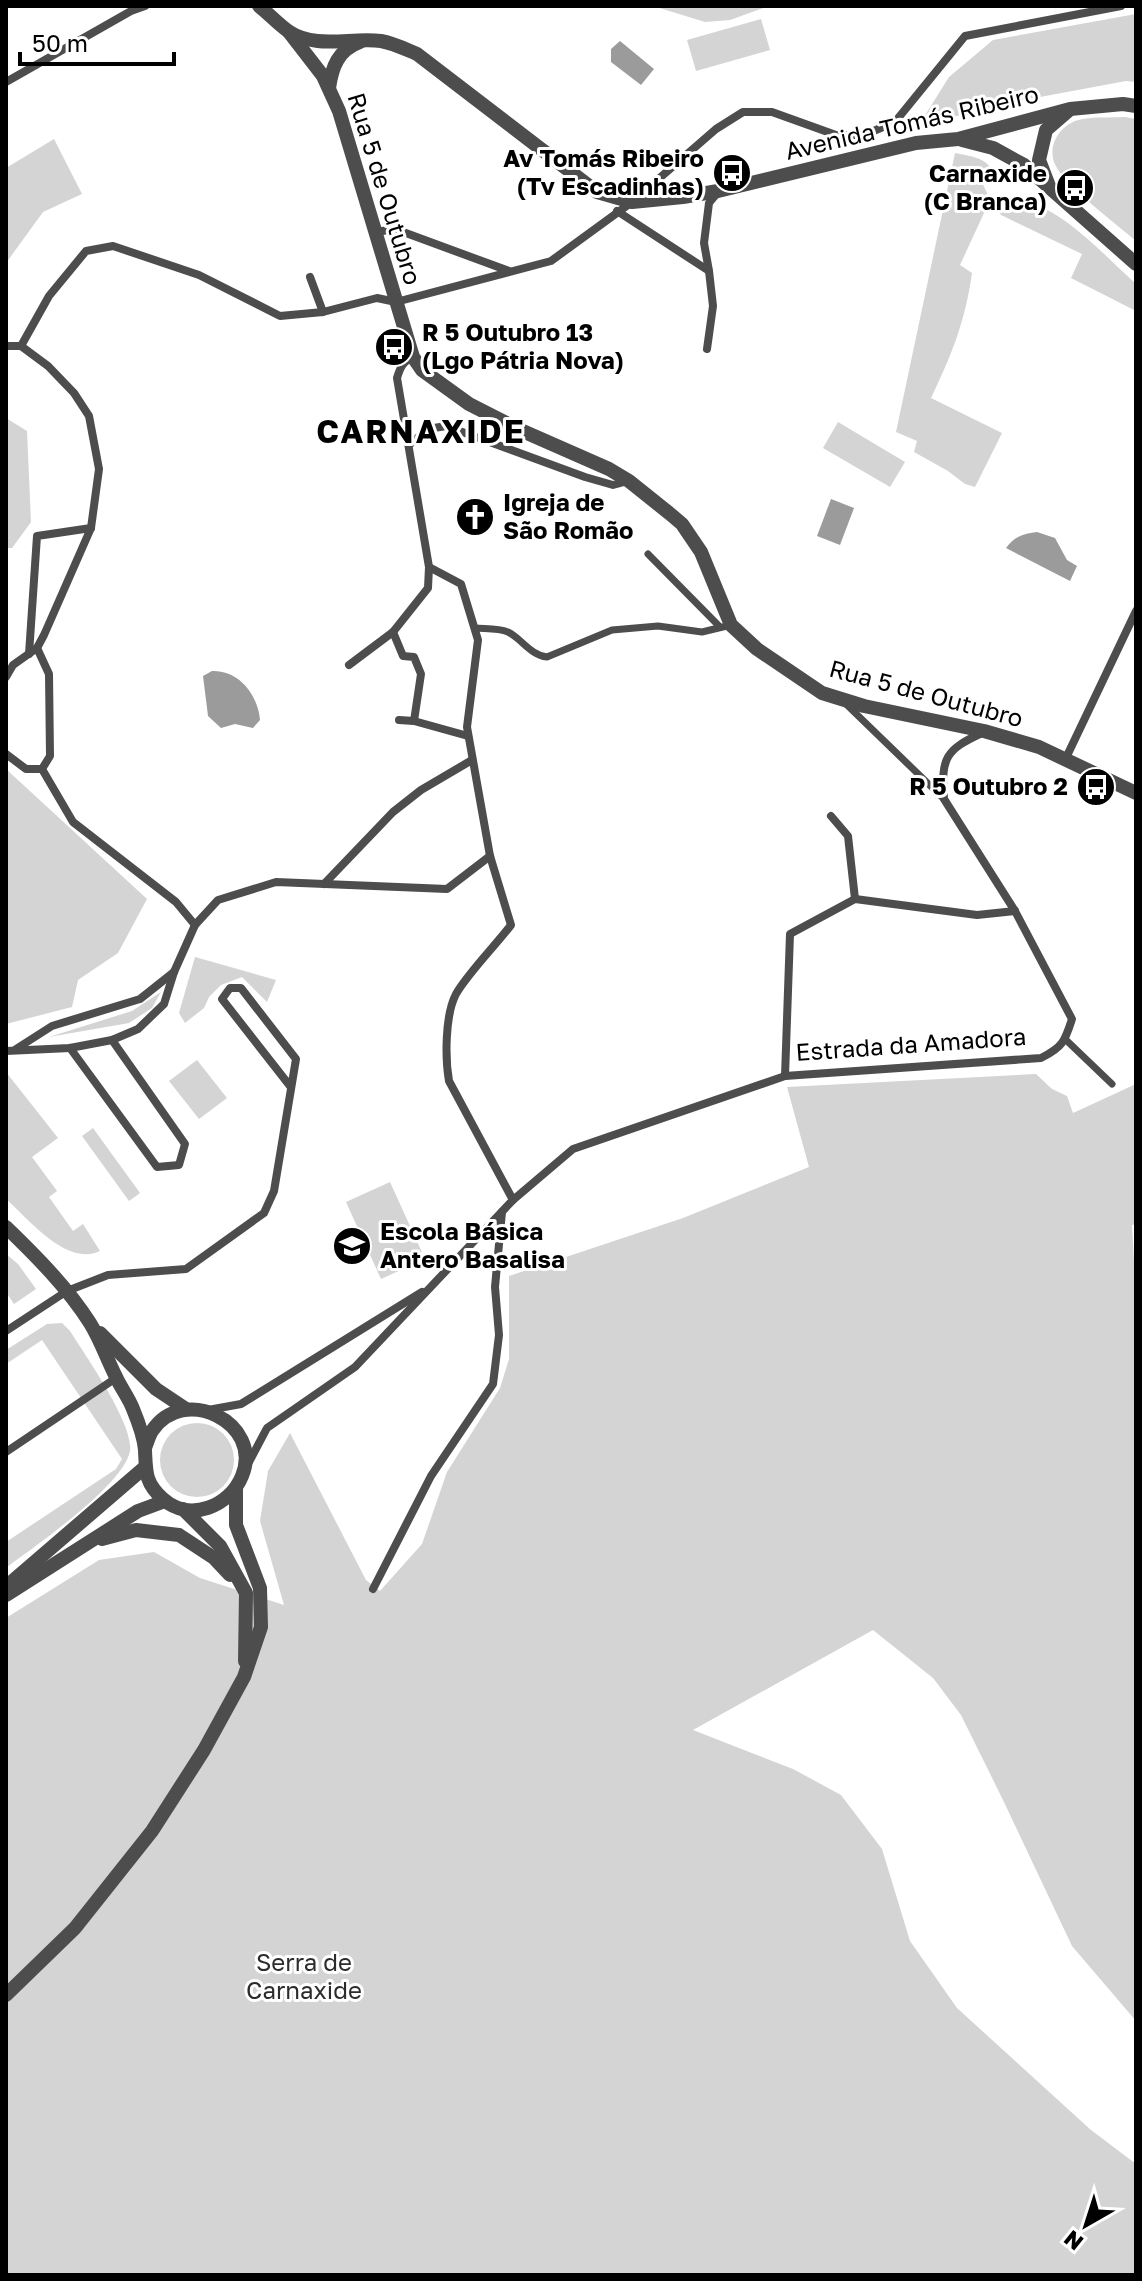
<svg xmlns="http://www.w3.org/2000/svg" width="1142" height="2281" viewBox="0 0 1142 2281" font-family="'Golos Text',sans-serif">
<style>
.green{fill:#d4d4d4}
.water{fill:#9b9b9b}
.lines{fill:none;stroke-linecap:round;stroke-linejoin:round}
.pedestrian{stroke:#4d4d4d;stroke-width:7}
.minor{stroke:#4d4d4d;stroke-width:8}
.tertiary{stroke:#4d4d4d;stroke-width:14}
.labels{text-anchor:middle;stroke-width:6;stroke-linejoin:round;paint-order:stroke}
.street-label{font-size:24px;fill:#000;stroke:#fff}
.poi-label{font-size:24px;font-weight:bold;fill:#000;stroke:#fff;text-anchor:end}
.park-label{font-size:24px;fill:#2b2b2b;stroke:#fff}
.district-label{font-size:32px;font-weight:bold;letter-spacing:2px;fill:#000;stroke:#fff}
</style>
<rect width="100%" height="100%" fill="#fff"/>
<g class="green">
<path d="M653,6H769L730,20L705,22Z"/>
<path d="M1136,14V82L1126,81L1024,100L919,125L949,77L993,40Z"/>
<path d="M761,19L770,50L696,71L687,40Z"/>
<path d="M1125,117L1136,119V241C1115,223 1071,190 1057,168C1046,150 1056,129 1075,121C1089,116 1109,118 1125,117Z"/>
<path d="M54,139L82,194L43,212L6,263V168Z"/>
<path d="M955,153C968,156 987,157 992,171L989,176L981,180L990,200L960,265L972,273C965,322 952,354 931,398L1002,433L975,487L965,484L948,471L914,452L917,441L896,432Z"/>
<path d="M1028,202C1067,213 1106,257 1136,284V311L1071,278L1082,254L1001,215L997,208Z"/>
<path d="M6,418L27,431L31,522L12,548H6Z"/>
<path d="M838,422L905,462L890,487L823,448Z"/>
<path d="M6,769L147,899L118,953L78,980L72,1007L6,1024Z"/>
<path d="M195,957L276,980L267,1002L242,977L221,985L209,997L204,1008L185,1023L179,1013Z"/>
<path d="M161,992L152,1008L129,1023L49,1037L132,1011Z"/>
<path d="M197,1060L227,1098L199,1119L169,1081Z"/>
<path d="M6,1072L58,1138L32,1157L57,1191L49,1197L73,1231L83,1224L100,1251C66,1267 29,1219 6,1199Z"/>
<path d="M1036,1074L1052,1089L1067,1096L1073,1113L1136,1084V1224L1132,1225L1136,1299V2021L1072,1946L1003,1800L961,1715L933,1678L873,1630L693,1730L793,1769L841,1795L882,1849L910,1941L957,2008L1091,2130L1136,2164V2275H6V1618L99,1560L154,1552L200,1578L284,1605L260,1521L268,1471L290,1433L366,1580L380,1591L422,1544L447,1472L500,1388L509,1359V1276L683,1218L809,1167L787,1087Z"/>
<path d="M93,1128L140,1193L129,1201L82,1136Z"/>
<path d="M390,1182L425,1259L381,1279L346,1202Z"/>
<path d="M6,1254L18,1264L36,1289L14,1304L6,1292Z"/>
<path d="M62,1323L70,1331C85,1355 134,1424 130,1451C123,1486 36,1545 6,1568V1542L116,1469L122,1459L42,1340L6,1364V1350L47,1324Z"/>
<circle cx="197" cy="1460" r="37"/>
</g>
<g class="water">
<path d="M620,41L654,69L641,85L611,62V49Z"/>
<path d="M831,499L854,508L840,545L817,536Z"/>
<path d="M1037,532L1055,538L1067,560L1077,566L1070,581L1006,548C1014,537 1022,534 1037,532Z"/>
<path d="M212,671C239,670 258,695 260,720L253,728L235,724L221,728L208,716L203,676Z"/>
</g>
<g class="lines">
<g class="pedestrian">
<path d="M648,554L719,626"/>
<path d="M475,628C485,629 498,628 508,632C522,639 530,655 547,657L612,630L658,626L702,632L731,625"/>
<path d="M846,704L944,799"/>
<path d="M1065,1039L1112,1084"/>
</g>
<g class="minor">
<path d="M6,82L131,11L145,6"/>
<path d="M617,211L709,271L713,306L707,349"/>
<path d="M376,232L395,229L509,271"/>
<path d="M709,271L704,243L709,203L718,192"/>
<path d="M310,277L323,312"/>
<path d="M6,346H21L48,366L74,393L89,416L99,469L91,528L44,635L37,648L13,665L6,677"/>
<path d="M21,346L49,296L86,251L113,246L199,275L280,316L323,312L377,298L396,302L551,261L632,202L716,129L743,112H772L836,135H864L895,122L965,36L1121,6"/>
<path d="M413,357C403,361 400,368 397,378L429,567L461,584L478,640L467,727L490,856L511,925C496,945 468,973 456,994C445,1015 445,1058 449,1081L513,1200"/>
<path d="M409,445L428,429L446,426L585,477L613,485L628,481"/>
<path d="M393,632L403,656L414,657L421,674L414,721"/>
<path d="M29,654L37,536L91,528"/>
<path d="M349,665L393,632L428,588L429,567"/>
<path d="M399,720L414,721L468,736"/>
<path d="M6,754L26,769H42L50,756L49,674L37,648"/>
<path d="M1065,760L1136,611"/>
<path d="M42,769L73,822L176,902L195,925"/>
<path d="M831,816L848,836L855,899"/>
<path d="M324,884L393,812L421,790L472,760"/>
<path d="M70,1048L157,1167L179,1165L185,1144L112,1040"/>
<path d="M16,1049L52,1026L140,999L174,972"/>
<path d="M6,1051L70,1048L112,1040L138,1029L164,1004L174,972L195,925L218,900L276,882L447,889L490,856"/>
<path d="M785,1076L790,934L855,899L977,915L1015,911"/>
<path d="M6,1331L67,1291L108,1275L186,1269L264,1213L274,1191L296,1059L241,988H230L222,999L290,1086"/>
<path d="M208,1410L241,1404L422,1292"/>
<path d="M6,1452L116,1378"/>
<path d="M248,1464L267,1428L355,1367L513,1200L573,1149L785,1076L1041,1058C1063,1047 1065,1041 1072,1019L1015,911L944,799C941,758 945,750 982,733"/>
<path d="M373,1589L431,1476L493,1384L499,1335L495,1287L502,1212"/>
</g>
<g class="tertiary">
<path d="M259,6C269,14 278,24 288,31C317,50 350,37 381,41C393,43 405,49 417,54L597,192L632,202L683,197L718,191L916,143L958,139L1070,109L1123,104L1136,106"/>
<path d="M289,32L323,76L339,111L413,357L422,370L469,404L518,429L609,469L629,481L669,513L682,524L701,552L731,625L757,649L822,693L864,706L984,731L1039,747L1136,793"/>
<path d="M329,88C332,67 338,50 360,42"/>
<path d="M962,140L993,148L1024,165L1136,264"/>
<path d="M1049,186L1039,160L1046,130L1068,111"/>
<path d="M6,1227C36,1256 67,1287 90,1323C100,1339 107,1359 116,1377C121,1388 129,1398 133,1409C138,1421 144,1438 145,1450C146,1472 145,1483 163,1499C190,1523 230,1506 242,1476C264,1423 183,1383 152,1431C149,1436 147,1443 145,1448"/>
<path d="M100,1333L156,1389L186,1409"/>
<path d="M183,1509L220,1546L246,1593L245,1661"/>
<path d="M102,1539L136,1530L179,1535L214,1558L230,1575"/>
<path d="M8,1585L144,1468"/>
<path d="M6,1595L138,1511L165,1501"/>
<path d="M6,1995L75,1928L152,1831L204,1750L244,1677L261,1627L260,1588L236,1525V1489"/>
</g>
</g>
<defs>
<symbol id="bus-disc" viewBox="-11 -11 22 22"><circle r="9.5" fill="#000" stroke="#fff"/><path d="M-5-6H5V4H4V6H2V4H-2V6H-4V4H-5ZM-3.5-4V0h7V-4ZM-3.5 1.2v1.5H-2V1.2ZM2 1.2v1.5H3.5V1.2Z" fill="#fff"/></symbol>
<symbol id="church-disc" viewBox="-11 -11 22 22"><circle r="9.5" fill="#000" stroke="#fff"/><path d="M-1.2-6h2.4v3.5h3.3v2.4h-3.3V6h-2.4V-.1h-3.3v-2.4h3.3Z" fill="#fff"/></symbol>
<symbol id="school-disc" viewBox="-11 -11 22 22"><circle r="9.5" fill="#000" stroke="#fff"/><path d="M0-5L7-2L0 1L-7-2ZM-4 1L0 2.5L4 1V4Q0 6-4 4Z" fill="#fff"/></symbol>
</defs>
<g fill-rule="evenodd">
<use href="#bus-disc" x="710" y="151" width="44" height="44"/>
<use href="#bus-disc" x="1053" y="166" width="44" height="44"/>
<use href="#bus-disc" x="372" y="325" width="44" height="44"/>
<use href="#church-disc" x="453" y="495" width="44" height="44"/>
<use href="#bus-disc" x="1074" y="765" width="44" height="44"/>
<use href="#school-disc" x="330" y="1224" width="44" height="44"/>
</g>
<g class="labels">
<g class="street-label">
<text transform="translate(912 123) rotate(-13)" y="8">Avenida Tomás Ribeiro</text>
<text transform="translate(384 189) rotate(73)" y="8">Rua 5 de Outubro</text>
<text transform="translate(926 694) rotate(15)" y="8">Rua 5 de Outubro</text>
<text transform="translate(911 1045) rotate(-4)" y="8">Estrada da Amadora</text>
</g>
<g class="poi-label">
<text x="704" y="167">Av Tomás Ribeiro<tspan x="704" dy="28">(Tv Escadinhas)</tspan></text>
<text x="1047" y="182">Carnaxide<tspan x="1047" dy="28">(C Branca)</tspan></text>
<text x="422" y="341" text-anchor="start">R 5 Outubro 13<tspan x="422" dy="28">(Lgo Pátria Nova)</tspan></text>
<text x="503" y="511" text-anchor="start">Igreja de<tspan x="503" dy="28">São Romão</tspan></text>
<text x="1068" y="795">R 5 Outubro 2</text>
<text x="380" y="1240" text-anchor="start">Escola Básica<tspan x="380" dy="28">Antero Basalisa</tspan></text>
</g>
<g class="park-label">
<text x="304" y="1971">Serra de<tspan x="304" dy="28">Carnaxide</tspan></text>
</g>
<g class="district-label">
<text x="421" y="443">CARNAXIDE</text>
</g>
</g>
<rect width="1142" height="2281" fill="none" stroke="#000000" stroke-width="16"/>
<g transform="translate(1086 2225) rotate(219)" stroke="#ffffff" stroke-width="6" paint-order="stroke">
<path d="M0-6L14 30L0 20L-14 30Z" fill="#000000"/>
<text y="-12" font-size="22" font-weight="bold" text-anchor="middle" fill="#000000">N</text>
</g>
<path d="M20 52v12h154v-12" fill="none" stroke="#000000" stroke-width="4"/>
<text x="32" y="52" font-size="24" fill="#000000" stroke="#ffffff" stroke-width="6" paint-order="stroke">50 m</text>
</svg>
